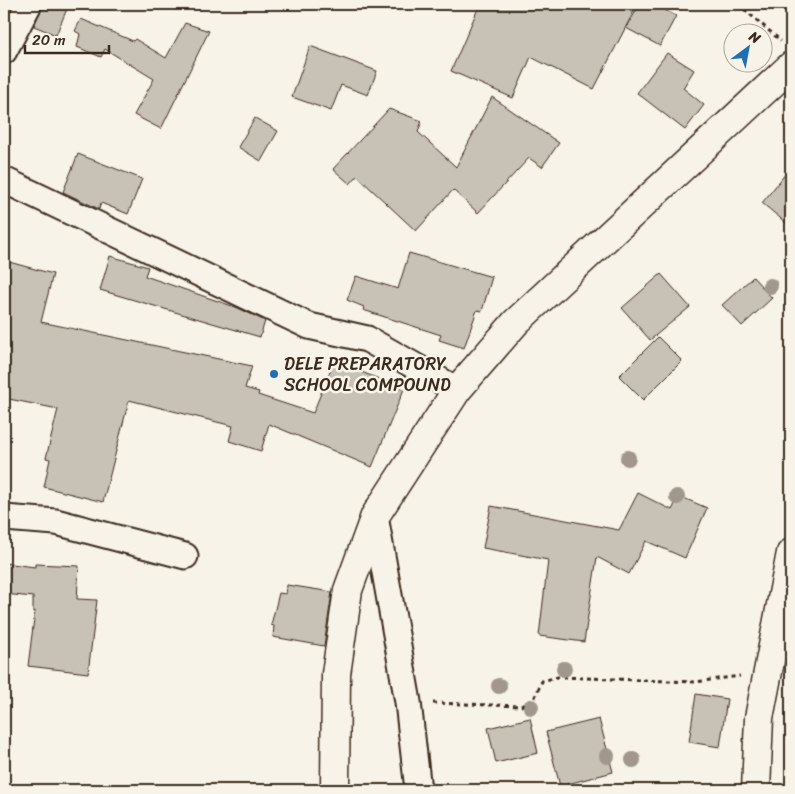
<svg xmlns="http://www.w3.org/2000/svg" width="795" height="794" viewBox="0 0 795 794" font-family="Sriracha,sans-serif">
<style>
.building{fill:#c8c1b6;stroke:#3b2a1e}
.lines{fill:none;stroke-linecap:round;stroke-linejoin:round}
.street-casing{stroke:#3b2a1e;stroke-width:29}
.secondary-casing{stroke:#3b2a1e;stroke-width:31}
.highway-casing{stroke:#3b2a1e;stroke-width:31}
.path{stroke:#3b2a1e;stroke-width:3;stroke-dasharray:4 4;stroke-linecap:butt}
.street{stroke:#f7f3e8;stroke-width:25}
.secondary{stroke:#f7f3e8;stroke-width:28}
.highway{stroke:#f7f3e8;stroke-width:28}
.tree{fill:#a1978c}
.poi-dot{fill:#1f6fb2;stroke:#f7f3e8;stroke-width:2}
.labels{text-anchor:middle;stroke-width:5;stroke-linejoin:round;paint-order:stroke}
.poi-label{font-size:18px;fill:#3b2a1e;stroke:#f7f3e8;text-anchor:start}
</style>
<rect width="100%" height="100%" fill="#f7f3e8"/>
<filter id="ink" filterUnits="userSpaceOnUse"><feTurbulence type="fractalNoise" baseFrequency=".02" numOctaves="2"/><feDisplacementMap in="SourceGraphic" scale="10" xChannelSelector="R" yChannelSelector="G"/><feConvolveMatrix kernelMatrix="1 2 1 2 8 2 1 2 1" color-interpolation-filters="sRGB"/></filter>
<g filter="url(#ink)">
<g class="building">
<path d="M4,4H13L7,14L4,12Z"/>
<path d="M43,4H69L56,35L34,26Z"/>
<path d="M480,4H620L634,11L594,89L531,57L513,98L451,71Z"/>
<path d="M640,4H654L676,16L660,46L626,28Z"/>
<path d="M81,19L133,41L135,39L166,58L185,23L209,31L161,129L134,115L154,79L105,49L101,57L77,47L80,34L75,31Z"/>
<path d="M310,46L377,71L368,95L341,85L331,111L292,97Z"/>
<path d="M667,53L694,70L683,88L704,105L685,130L637,93Z"/>
<path d="M492,97L559,143L542,167L529,158L478,213L453,190L416,231L357,176L350,184L333,169L389,109L422,121L418,132L456,167Z"/>
<path d="M255,118L278,131L261,161L238,147Z"/>
<path d="M78,154L142,179L128,214L101,203L99,209L63,192Z"/>
<path d="M791,167V227L762,203Z"/>
<path d="M409,253L492,277L482,311L477,310L464,348L439,340L441,335L363,310L364,307L347,300L356,276L398,289Z"/>
<path d="M110,256L148,267L145,276L238,308L265,321L260,337L100,290Z"/>
<path d="M9,262L53,274L41,322L252,366L245,388L259,392L258,395L313,413L334,361L404,389L372,467L269,424L261,451L229,441L233,426L129,400L103,502L44,487L50,459L46,458L58,409L4,398V281Z"/>
<path d="M661,274L690,307L650,340L622,308Z"/>
<path d="M753,277L772,298L742,326L722,305Z"/>
<path d="M658,337L682,361L643,400L619,376Z"/>
<path d="M638,493L672,510L679,496L707,508L685,558L646,541L629,574L597,557L584,642L539,636L548,560L483,548L491,506L619,530Z"/>
<path d="M4,563L35,567V564L79,566L77,599L97,600L88,673L28,666L35,611H33V597L4,594Z"/>
<path d="M287,585L332,592L324,646L273,637L274,626L271,625L279,593L286,594Z"/>
<path d="M696,694L727,699L720,747L689,742Z"/>
<path d="M530,718L538,753L496,763L488,728Z"/>
<path d="M599,719L613,772L560,786L546,732Z"/>
</g>
<g class="lines">
<defs>
<g id="street">
<path d="M4,51L29,4"/>
<path d="M4,180L309,326L367,339L457,390"/>
<path d="M375,516L408,702L418,790"/>
<path d="M4,518L56,522L185,556"/>
</g>
<path id="secondary" d="M335,790L336,674L348,590L375,516L457,390L516,322L791,66"/>
<path id="highway" d="M756,790L759,718L791,553"/>
</defs>
<use href="#street" class="street-casing"/>
<use href="#secondary" class="secondary-casing"/>
<use href="#highway" class="highway-casing"/>
<g class="path">
<path d="M738,4L781,41"/>
<path d="M433,703L521,706L534,699L542,681L558,677L695,682L740,676"/>
</g>
<use href="#street" class="street"/>
<use href="#secondary" class="secondary"/>
<use href="#highway" class="highway"/>
</g>
<g class="tree">
<circle cx="770" cy="286" r="8"/>
<circle cx="628" cy="458" r="8"/>
<circle cx="677" cy="497" r="8"/>
<circle cx="564" cy="669" r="8"/>
<circle cx="499" cy="686" r="8"/>
<circle cx="531" cy="707" r="8"/>
<circle cx="607" cy="756" r="8"/>
<circle cx="633" cy="760" r="8"/>
</g>
</g>
<circle class="poi-dot" cx="274" cy="374" r="5"/>
<g class="labels">
<g class="poi-label">
<text x="284" y="370">DELE PREPARATORY<tspan x="284" dy="21">SCHOOL COMPOUND</tspan></text>
</g>
</g>
<rect width="795" height="794" fill="none" stroke="#f7f3e8" stroke-width="20"/>
<rect x="10" y="10" width="775" height="774" fill="none" stroke="#3b2a1e" stroke-width="2" filter="url(#ink)"/>
<g transform="translate(748 48) rotate(32)"><circle r="24" fill="#f7f3e8" stroke="#aca397"/>
<path d="M0-4L9 19L0 12L-9 19Z" fill="#1f6fb2"/>
<text y="-8" font-size="14" font-weight="bold" text-anchor="middle" fill="#3b2a1e">N</text>
</g>
<path d="M25 45v8h84v-8" fill="none" stroke="#3b2a1e" stroke-width="2.5"/>
<text x="32" y="45" font-size="15" fill="#3b2a1e" stroke="#f7f3e8" stroke-width="4" paint-order="stroke">20 m</text>
</svg>
